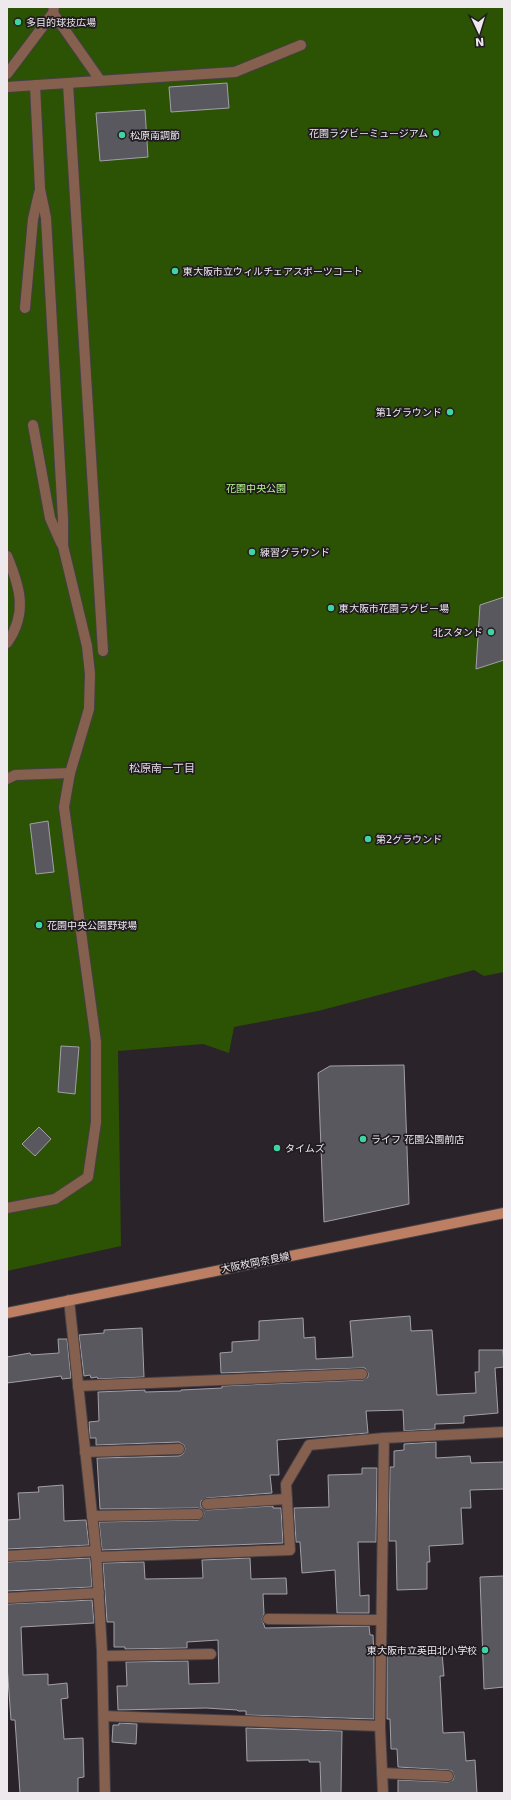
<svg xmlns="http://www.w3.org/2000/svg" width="511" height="1800" viewBox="0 0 511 1800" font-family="'DejaVu Sans','Noto Sans JP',sans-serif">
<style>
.green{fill:#2c5204}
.building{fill:#5a585f;stroke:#a29fa8}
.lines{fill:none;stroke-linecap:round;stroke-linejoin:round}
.service-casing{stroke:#454045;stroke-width:12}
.pedestrian-casing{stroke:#454045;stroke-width:12}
.minor-casing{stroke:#454045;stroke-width:12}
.secondary-casing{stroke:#454045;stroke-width:12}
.service{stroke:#86604f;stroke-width:10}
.pedestrian{stroke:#86604f;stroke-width:10}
.minor{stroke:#86604f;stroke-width:10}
.secondary{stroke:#bc7f64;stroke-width:10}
.poi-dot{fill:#3fd4a2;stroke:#201b20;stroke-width:1.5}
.labels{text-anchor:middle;stroke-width:3.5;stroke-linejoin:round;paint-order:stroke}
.poi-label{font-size:10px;fill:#ede9ed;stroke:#201b20;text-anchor:start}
.park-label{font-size:10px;fill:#b6f789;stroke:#201b20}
.street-label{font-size:10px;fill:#ede9ed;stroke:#201b20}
.neighbourhood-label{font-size:11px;fill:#e2dae1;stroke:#201b20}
</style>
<rect width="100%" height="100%" fill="#2a242a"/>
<path class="green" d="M7,7H504V972L484,976L474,970L318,1011L234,1027L229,1053L203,1044L118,1051L121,1246L7,1271Z"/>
<g class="building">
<path d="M227,83L229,108L171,112L169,87Z"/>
<path d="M145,110L148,157L100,161L96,113Z"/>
<path d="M504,597V660L476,669L480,605Z"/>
<path d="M48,821L54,872L36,874L30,824Z"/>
<path d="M61,1046L79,1047L75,1094L58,1092Z"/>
<path d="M404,1065L409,1204L324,1222L318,1073L330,1066Z"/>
<path d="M39,1127L51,1139L35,1156L22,1144Z"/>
<path d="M410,1316L411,1331L432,1330L437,1395L476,1393L475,1372H479V1350H503L504,1367L495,1368L498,1413L464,1416V1423L435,1424V1429L404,1431L403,1410L366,1411L368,1433L277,1440L279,1475H270L272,1493L207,1498L201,1501V1507L207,1510L273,1506V1508H281L283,1543L102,1550L99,1522L198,1520L203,1517L204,1513L201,1509L198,1508L100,1509L97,1458L179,1456L183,1454L185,1449L184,1445L179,1442L96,1445V1438H90L89,1422L99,1421L98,1392L145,1390V1392L181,1391V1390L222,1388V1386L363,1380L368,1377V1373L365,1368H362L221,1373L220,1353L232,1352V1342L259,1340V1321L303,1318L304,1338L315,1337L316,1359L353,1357L350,1321Z"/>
<path d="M142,1328L144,1377L98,1379L97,1377L91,1378L90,1375L84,1376L79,1335L104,1333V1330Z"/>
<path d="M58,1339H67L71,1378L62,1379L61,1376L7,1383V1357L30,1353L31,1355L59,1353Z"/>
<path d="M436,1442V1458L470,1456L471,1463L504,1462V1489L470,1490L471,1508H461L463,1544L429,1546L430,1562H427V1589L397,1590L396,1541H389L390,1467H394V1451L404,1450V1444Z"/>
<path d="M362,1468H377L376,1542H358L360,1596L369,1595V1613H337L335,1570L302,1573L300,1542H296L294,1508L329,1507L328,1475L362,1474Z"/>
<path d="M63,1485L64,1521L86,1520L89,1545L7,1549V1520L20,1519L18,1493L39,1492L38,1487Z"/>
<path d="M90,1558L92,1587L7,1591V1562Z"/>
<path d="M250,1558L251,1579L286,1578L287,1594H263L264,1614L262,1619L265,1628L369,1626L370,1635H373L374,1655V1719L246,1715V1711H238L237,1710L206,1708L118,1710L117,1686H127L126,1662L188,1661L189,1684L219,1683L218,1640L187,1642V1648L125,1649V1647H114V1622H107L103,1563L144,1562L145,1579L203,1578L202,1560Z"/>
<path d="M504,1576V1687L484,1689L480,1577Z"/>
<path d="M92,1600L94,1623L21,1627L23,1675L48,1674V1685L67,1683L68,1698L61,1699L64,1739L83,1738L84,1777L78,1778V1793H20L15,1720H11L7,1665V1604Z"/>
<path d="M442,1653L444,1676H440L443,1733L464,1732L466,1761L475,1760L477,1793H398V1780L448,1782L453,1780L454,1776L452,1771L448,1770L398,1767L397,1749H391L390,1719H387V1654Z"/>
<path d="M119,1723L137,1724L136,1744L112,1742L113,1725H119Z"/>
<path d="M246,1728L342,1731L341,1793H321L320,1762H309V1760L247,1761Z"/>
</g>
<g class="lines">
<defs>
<g id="service">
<path d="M85,1452L179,1449"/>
<path d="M207,1504L287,1499"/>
<path d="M92,1516L198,1514"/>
<path d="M7,1556L96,1551"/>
<path d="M7,1598L99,1593"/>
<path d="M268,1619L381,1620"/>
<path d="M102,1656L211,1654"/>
<path d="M382,1773L448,1776"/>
</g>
<g id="pedestrian">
<path d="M53,13L100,80"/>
<path d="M7,74L53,13L54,7"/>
<path d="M68,84L103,651"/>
<path d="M7,87L235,72L301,45"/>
<path d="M25,308L33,219L39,193"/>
<path d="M33,425L50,518L61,543"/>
<path d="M7,556C20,587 28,613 7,643"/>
<path d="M7,779L15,775L70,773"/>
<path d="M7,1208L55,1199L88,1177L96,1122V1042L64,807L70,773L89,709L90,674L87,646L63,546V519L46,218L40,189L35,85"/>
</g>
<g id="minor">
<path d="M69,1300L96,1551L102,1651L105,1793"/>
<path d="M78,1386L362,1374"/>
<path d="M96,1557L290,1550L286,1484L309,1445L384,1438"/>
<path d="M104,1716L380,1726"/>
<path d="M383,1793L380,1726L384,1438L504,1432"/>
</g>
<path id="secondary" d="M7,1313L504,1213"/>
</defs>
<use href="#service" class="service-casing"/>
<use href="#pedestrian" class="pedestrian-casing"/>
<use href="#minor" class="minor-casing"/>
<use href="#secondary" class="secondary-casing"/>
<use href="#service" class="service"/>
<use href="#pedestrian" class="pedestrian"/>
<use href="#minor" class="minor"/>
<use href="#secondary" class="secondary"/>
</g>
<g class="poi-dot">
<circle cx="18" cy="22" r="4"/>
<circle cx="436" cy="133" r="4"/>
<circle cx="122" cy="135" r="4"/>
<circle cx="175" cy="271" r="4"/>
<circle cx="450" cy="412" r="4"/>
<circle cx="252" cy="552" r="4"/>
<circle cx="331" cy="608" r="4"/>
<circle cx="491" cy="632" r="4"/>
<circle cx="368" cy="839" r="4"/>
<circle cx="39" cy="925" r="4"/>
<circle cx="363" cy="1139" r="4"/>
<circle cx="277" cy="1148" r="4"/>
<circle cx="485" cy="1650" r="4"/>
</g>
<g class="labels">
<g class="poi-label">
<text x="26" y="26">多目的球技広場</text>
<text x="428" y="137" text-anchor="end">花園ラグビーミュージアム</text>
<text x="130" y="139">松原南調節</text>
<text x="183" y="275">東大阪市立ウィルチェアスポーツコート</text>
<text x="442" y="416" text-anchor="end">第1グラウンド</text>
<text x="260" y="556">練習グラウンド</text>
<text x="339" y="612">東大阪市花園ラグビー場</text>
<text x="483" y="636" text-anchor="end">北スタンド</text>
<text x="376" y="843">第2グラウンド</text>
<text x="47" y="929">花園中央公園野球場</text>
<text x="371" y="1143">ライフ 花園公園前店</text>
<text x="285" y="1152">タイムズ</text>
<text x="477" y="1654" text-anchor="end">東大阪市立英田北小学校</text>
</g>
<g class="park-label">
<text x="256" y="492">花園中央公園</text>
</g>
<g class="street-label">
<text transform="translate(255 1262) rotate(-11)" y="4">大阪枚岡奈良線</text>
</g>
<g class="neighbourhood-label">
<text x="162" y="772">松原南一丁目</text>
</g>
</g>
<rect width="511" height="1800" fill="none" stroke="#ede9ed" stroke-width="16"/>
<g transform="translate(479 32) rotate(176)" stroke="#201b20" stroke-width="3" paint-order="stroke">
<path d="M0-3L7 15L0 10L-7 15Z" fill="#ede9ed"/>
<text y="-6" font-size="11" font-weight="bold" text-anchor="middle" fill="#ede9ed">N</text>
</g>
</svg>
